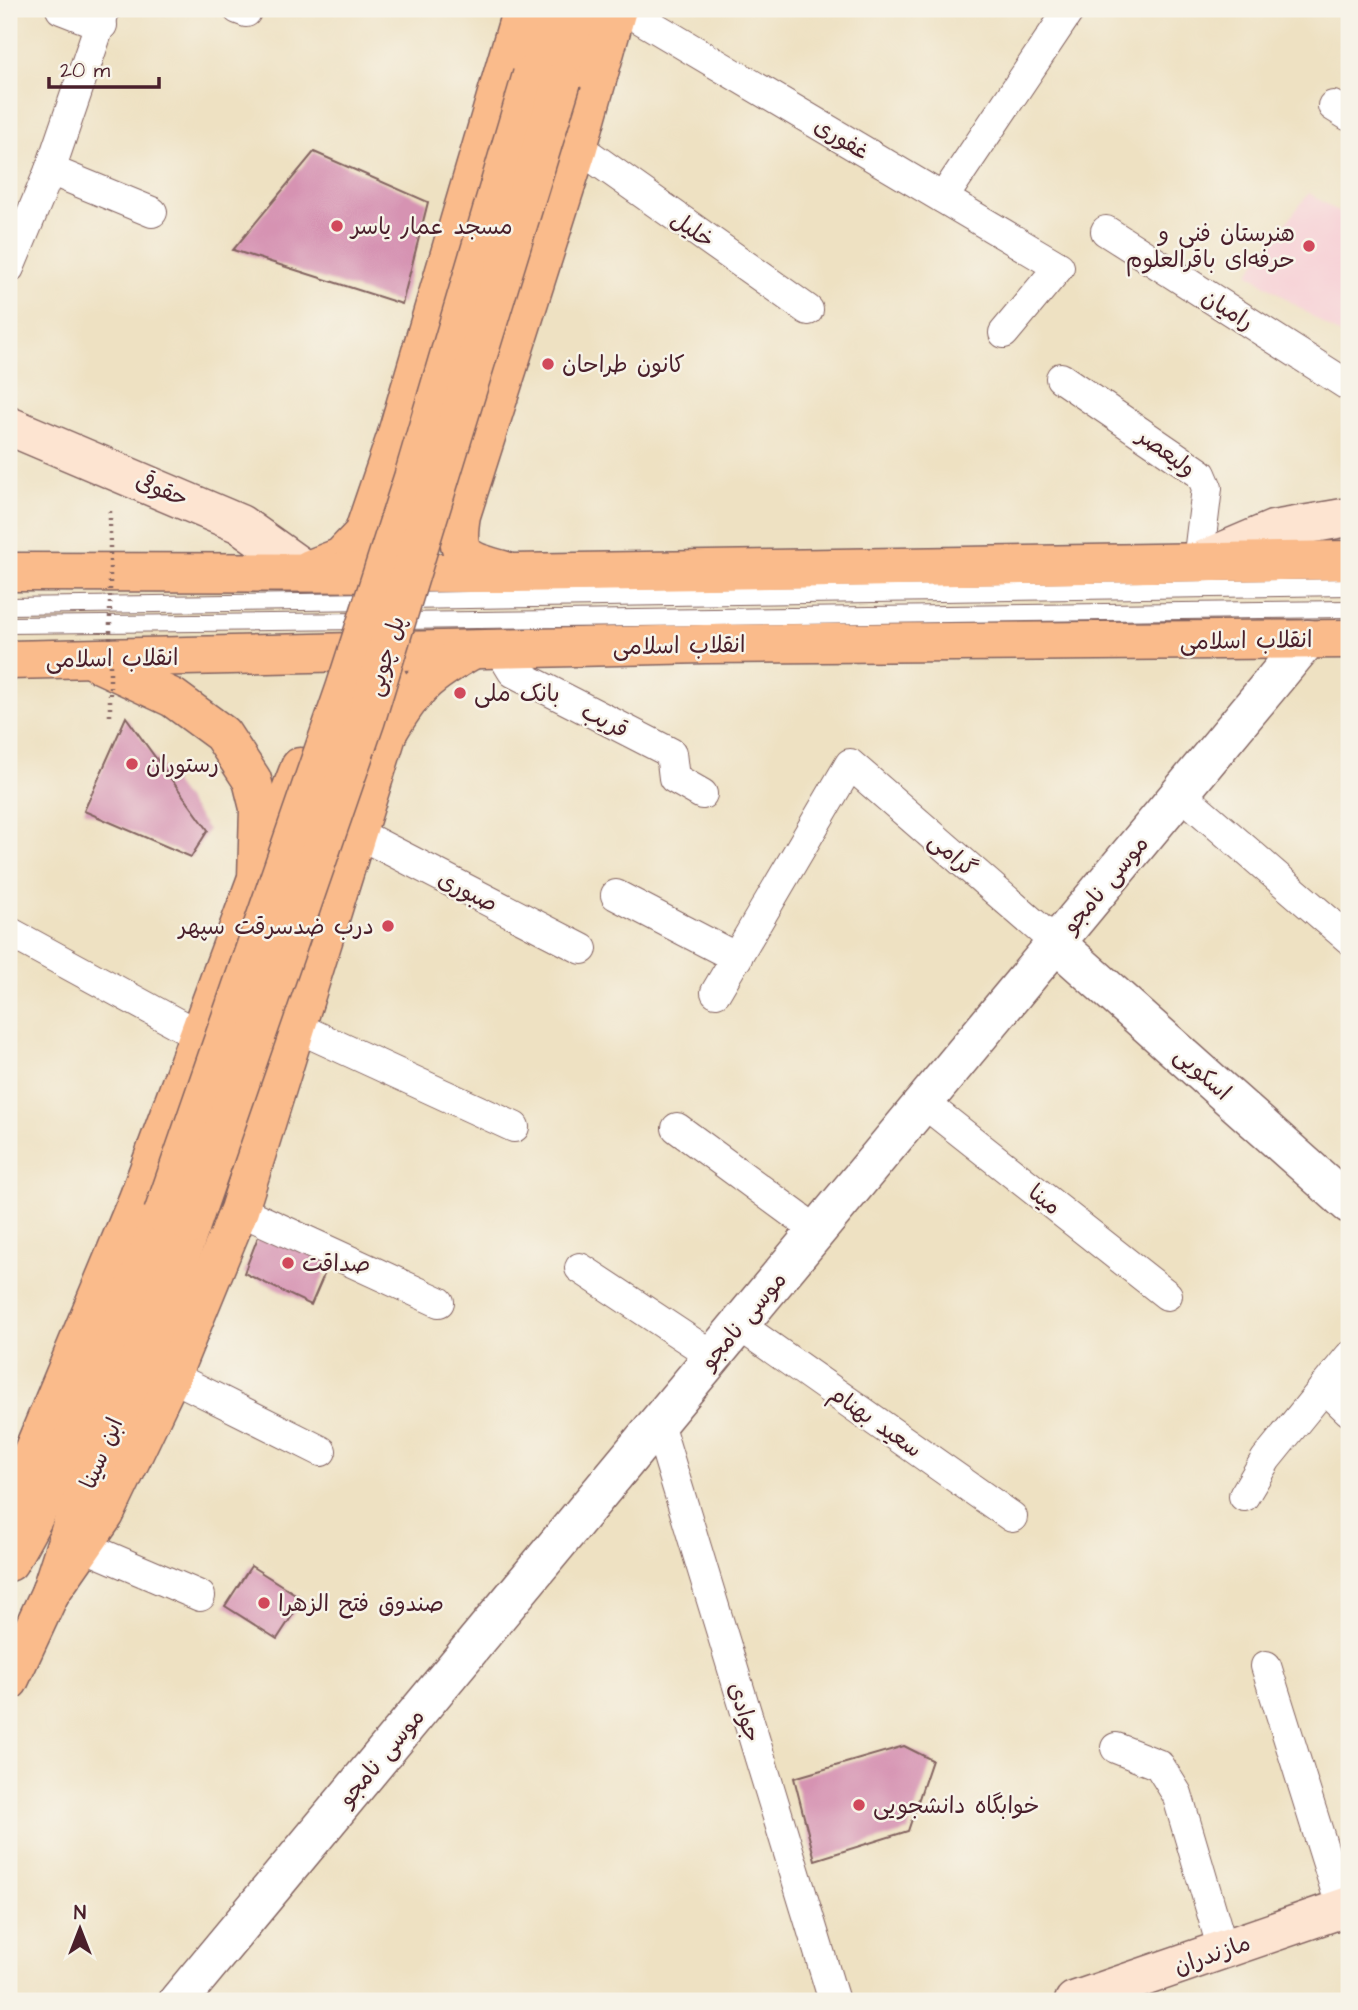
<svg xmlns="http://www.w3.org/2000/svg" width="1358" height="2010" viewBox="0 0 1358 2010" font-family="'Architects Daughter','Playpen Sans Arabic',sans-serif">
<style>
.built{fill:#f7cfd5}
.building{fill:#d693b2}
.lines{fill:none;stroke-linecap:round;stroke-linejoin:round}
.service-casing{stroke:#836360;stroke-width:18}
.minor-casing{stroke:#836360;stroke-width:32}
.tertiary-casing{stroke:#836360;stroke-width:41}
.secondary-casing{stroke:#836360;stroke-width:41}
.primary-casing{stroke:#836360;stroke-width:41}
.service{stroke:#fff;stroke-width:16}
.minor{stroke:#fff;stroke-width:30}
.tertiary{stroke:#fff;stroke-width:38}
.secondary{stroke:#fde4d1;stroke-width:38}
.primary{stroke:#fabb8b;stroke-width:38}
.primary-bridge-casing{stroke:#836360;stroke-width:41;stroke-linecap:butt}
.path-bridge{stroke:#836360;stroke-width:4.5;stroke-dasharray:2 5;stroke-linecap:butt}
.primary-bridge{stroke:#fabb8b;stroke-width:38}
.poi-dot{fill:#d1495b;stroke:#f7f3e8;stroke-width:2.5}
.labels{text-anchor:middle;stroke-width:5;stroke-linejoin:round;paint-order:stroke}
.street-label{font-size:23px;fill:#4a1f2b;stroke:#f7f3e8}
.poi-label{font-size:23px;fill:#4a1f2b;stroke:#f7f3e8;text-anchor:start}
</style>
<rect width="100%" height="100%" fill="#f7f3e8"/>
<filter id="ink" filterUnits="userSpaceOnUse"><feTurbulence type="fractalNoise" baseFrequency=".0143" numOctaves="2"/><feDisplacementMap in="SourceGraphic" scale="14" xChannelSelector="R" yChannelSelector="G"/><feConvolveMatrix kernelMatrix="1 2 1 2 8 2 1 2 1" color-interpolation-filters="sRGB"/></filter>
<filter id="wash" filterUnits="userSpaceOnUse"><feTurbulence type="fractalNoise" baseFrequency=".00686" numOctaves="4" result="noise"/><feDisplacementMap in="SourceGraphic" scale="28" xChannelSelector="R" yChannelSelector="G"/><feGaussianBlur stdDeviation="1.57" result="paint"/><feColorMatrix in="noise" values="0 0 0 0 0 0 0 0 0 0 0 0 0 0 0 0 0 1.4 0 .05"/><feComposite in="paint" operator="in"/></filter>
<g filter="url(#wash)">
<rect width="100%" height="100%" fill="#eee1c2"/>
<path class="built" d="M1309,193L1349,219V341L1248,273Z"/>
<g id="blocks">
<g class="building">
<path d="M314,152L428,202L402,304L233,250Z"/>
<path d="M126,717L208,830L191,857L84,811Z"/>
<path d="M263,1224L333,1254L311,1305L244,1273Z"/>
<path d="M251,1566L303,1599L277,1639L225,1606Z"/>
<path d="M904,1746L932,1760L908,1831L815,1860L794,1778Z"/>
</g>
</g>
</g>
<g filter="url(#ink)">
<use href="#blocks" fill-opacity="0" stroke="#836360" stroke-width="2"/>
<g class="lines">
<defs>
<g id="service">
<path d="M403,601L1349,587"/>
<path d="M9,606L374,601"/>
<path d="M396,621L1349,609"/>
<path d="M9,625L367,621"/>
</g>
<g id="minor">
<path d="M61,9L102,25"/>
<path d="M238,9L246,12"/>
<path d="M624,9L1059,267L1004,333"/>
<path d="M1333,106L1349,116"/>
<path d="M578,147L808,310"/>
<path d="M50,170L152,212"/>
<path d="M943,198L1070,9"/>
<path d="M1106,231L1349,386"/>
<path d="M9,268L50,170L105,9"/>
<path d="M1061,378L1201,474L1207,488L1198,562"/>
<path d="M499,649L513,672L671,753L674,778L702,794"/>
<path d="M1180,793L1349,939"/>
<path d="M355,832L582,949"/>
<path d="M616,895L737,958"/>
<path d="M9,932L198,1035"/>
<path d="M716,992L850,764L1056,943"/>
<path d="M294,1026L514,1127"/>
<path d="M924,1103L1167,1295"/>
<path d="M677,1128L817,1231"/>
<path d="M239,1210L439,1302"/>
<path d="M580,1268L713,1356"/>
<path d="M739,1325L1012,1517"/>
<path d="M171,1376L321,1451"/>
<path d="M1324,1387L1349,1411"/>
<path d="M658,1423L834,2001"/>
<path d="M1244,1496L1266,1459L1349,1357"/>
<path d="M83,1546L200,1596"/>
<path d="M1266,1666L1342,1909"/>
<path d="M1116,1748L1159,1765L1177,1794L1223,1950"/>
</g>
<g id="tertiary">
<path d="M1056,943L1349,1204"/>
<path d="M178,2001L1308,639"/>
</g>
<g id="secondary">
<path d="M9,426L240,524L306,571"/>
<path d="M1198,562L1273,530L1349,517"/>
<path d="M1074,2001L1349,1906"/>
</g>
<g id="primary">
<path d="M532,75L551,9"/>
<path d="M562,81L585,9"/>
<path d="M310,569L341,557L363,534L396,437L522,9"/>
<path d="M503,570C465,560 454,557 461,515L578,147L617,9"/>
<path d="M9,572L511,573L1349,560"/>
<path d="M9,660L705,644L1349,639"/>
<path d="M389,730C415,686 428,675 472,650"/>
<path d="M257,878L300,767"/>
<path d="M9,1535L23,1475L138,1199L257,878L259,808L252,780L222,734L173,698L96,662"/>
<path d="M9,1562C73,1452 119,1333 163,1214"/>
<path d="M50,1593L105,1514L171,1376L239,1210L388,732C391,708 400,662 362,665"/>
<path d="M9,1681L50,1593L73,1522L165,1299L191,1225"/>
</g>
</defs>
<use href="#service" class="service-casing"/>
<use href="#minor" class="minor-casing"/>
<use href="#tertiary" class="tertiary-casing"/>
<use href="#secondary" class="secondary-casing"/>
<use href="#primary" class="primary-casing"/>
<use href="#service" class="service"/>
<use href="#minor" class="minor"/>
<use href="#tertiary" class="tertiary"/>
<use href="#secondary" class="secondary"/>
<use href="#primary" class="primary"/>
<defs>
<g id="primary-bridge">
<path d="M163,1214L345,689L413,478L532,75"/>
<path d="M191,1225L366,719L562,81"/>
</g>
</defs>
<use href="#primary-bridge" class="primary-bridge-casing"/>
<path class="path-bridge" d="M110,511V716"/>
<use href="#primary-bridge" class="primary-bridge"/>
</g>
</g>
<g class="poi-dot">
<circle cx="337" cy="226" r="7"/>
<circle cx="1309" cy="246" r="7"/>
<circle cx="548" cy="364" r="7"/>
<circle cx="460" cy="693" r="7"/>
<circle cx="132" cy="764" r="7"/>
<circle cx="388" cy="926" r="7"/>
<circle cx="288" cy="1263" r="7"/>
<circle cx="264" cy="1603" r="7"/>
<circle cx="859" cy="1805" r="7"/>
</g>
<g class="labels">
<g class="street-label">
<text transform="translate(842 138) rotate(31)" y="8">غفوری</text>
<text transform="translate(693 229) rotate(35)" y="8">خلیل</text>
<text transform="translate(1228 309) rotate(32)" y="8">رامیان</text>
<text transform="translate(1167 452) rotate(36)" y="8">ولیعصر</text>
<text transform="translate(162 489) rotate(22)" y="8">حقوقی</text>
<text transform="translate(1246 640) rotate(-1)" y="8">انقلاب اسلامی</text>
<text transform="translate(679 645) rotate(-1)" y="8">انقلاب اسلامی</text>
<text transform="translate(385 656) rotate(-73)" y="8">پل چوبی</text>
<text transform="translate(112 658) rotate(-1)" y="8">انقلاب اسلامی</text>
<text transform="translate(605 720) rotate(27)" y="8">قریب</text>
<text transform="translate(953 854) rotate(41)" y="8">گرامی</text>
<text transform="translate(1105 884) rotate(-50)" y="8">موسی نامجو</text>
<text transform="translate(468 891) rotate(27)" y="8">صبوری</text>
<text transform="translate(1203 1073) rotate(42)" y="8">اسکویی</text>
<text transform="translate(1045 1199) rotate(38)" y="8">مینا</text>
<text transform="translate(743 1320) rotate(-50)" y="8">موسی نامجو</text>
<text transform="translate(876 1421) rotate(35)" y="8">سعید بهنام</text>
<text transform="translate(101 1453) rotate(-67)" y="8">ابن سینا</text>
<text transform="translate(745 1712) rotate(73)" y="8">جوادی</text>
<text transform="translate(381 1757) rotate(-50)" y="8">موسی نامجو</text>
<text transform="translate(1212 1954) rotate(-19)" y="8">مازندران</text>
</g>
<g class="poi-label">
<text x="351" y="234">مسجد عمار یاسر</text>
<text x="1295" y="241" text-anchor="end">هنرستان فنی و<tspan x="1295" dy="26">حرفه‌ای باقرالعلوم</tspan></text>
<text x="562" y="372">کانون طراحان</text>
<text x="474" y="701">بانک ملی</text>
<text x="146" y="772">رستوران</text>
<text x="374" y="934" text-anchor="end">درب ضدسرقت سپهر</text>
<text x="302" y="1271">صداقت</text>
<text x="278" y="1611">صندوق فتح الزهرا</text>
<text x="873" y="1813">خوابگاه دانشجویی</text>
</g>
</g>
<rect width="1358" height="2010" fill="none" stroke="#f7f3e8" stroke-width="35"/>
<g transform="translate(80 1929)" stroke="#f7f3e8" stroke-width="5" paint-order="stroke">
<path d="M0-5L12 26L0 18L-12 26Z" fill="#4a1f2b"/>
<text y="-10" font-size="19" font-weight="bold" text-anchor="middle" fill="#4a1f2b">N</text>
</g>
<path d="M49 77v10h110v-10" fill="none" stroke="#4a1f2b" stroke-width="3.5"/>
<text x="60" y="77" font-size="21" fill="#4a1f2b" stroke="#f7f3e8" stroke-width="5" paint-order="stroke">20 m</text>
</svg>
